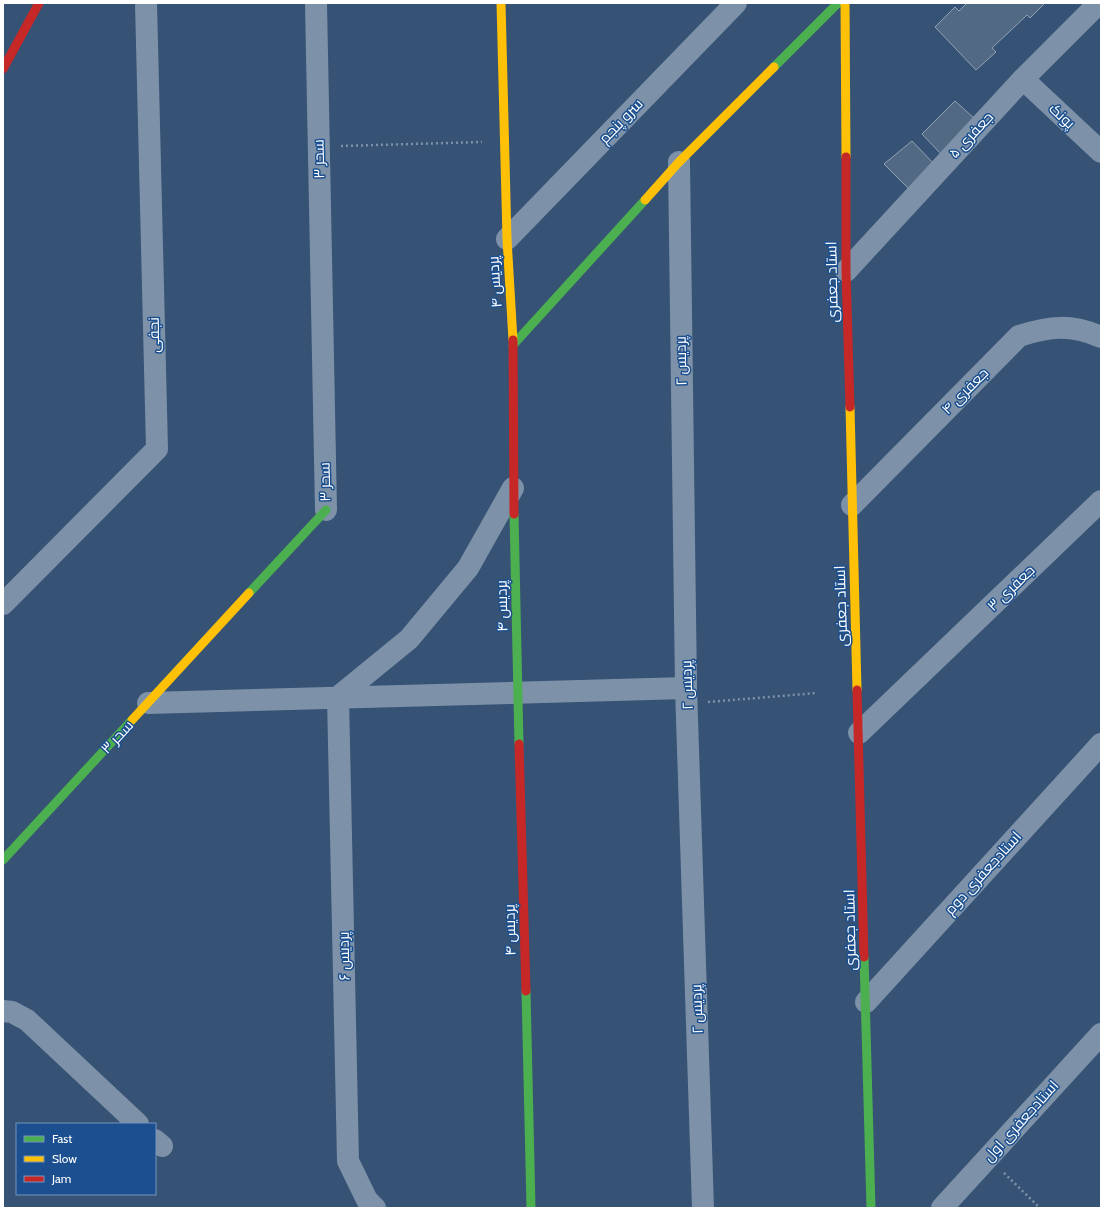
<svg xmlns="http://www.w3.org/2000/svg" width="1104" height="1211" viewBox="0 0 1104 1211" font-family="Cabin,Cairo,sans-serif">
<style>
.building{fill:#526984;stroke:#92a2b6}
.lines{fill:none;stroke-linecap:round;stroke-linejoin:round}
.path{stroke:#7d92a8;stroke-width:2.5;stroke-dasharray:2 3;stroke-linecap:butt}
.street{stroke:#7d92a8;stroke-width:22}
.fast{stroke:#4caf50;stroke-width:9}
.slow{stroke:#ffc107;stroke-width:9}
.jam{stroke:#c62828;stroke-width:9}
.labels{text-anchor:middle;stroke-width:3;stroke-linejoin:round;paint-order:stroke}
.street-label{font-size:15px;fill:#fff;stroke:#1b4f8f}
</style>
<rect width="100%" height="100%" fill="#365274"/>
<g class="building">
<path d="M967,3H1045L1030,18L1027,15L992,48L996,52L976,70L935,27L955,7L959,11Z"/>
<path d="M955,101L975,119L942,155L922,134Z"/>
<path d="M912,141L934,164L910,190L884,164Z"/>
</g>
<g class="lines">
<g class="path">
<path d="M341,146L482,142"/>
<path d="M708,702L817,693"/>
<path d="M1004,1173L1040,1208"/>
</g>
<g class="street">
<path d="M316,3L326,510"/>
<path d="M1023,79L1101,152"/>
<path d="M679,162L686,688L703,1208"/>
<path d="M507,239L736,3"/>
<path d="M846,271L1023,79L1099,3"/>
<path d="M852,505L1019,336C1050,326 1071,324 1101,337"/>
<path d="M3,604L157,449L146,3"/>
<path d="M338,697L348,1161L367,1200L375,1208"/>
<path d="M338,697L409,639L468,568L513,488"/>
<path d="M148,703L686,688"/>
<path d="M859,733L1101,501"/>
<path d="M866,1002L1101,744"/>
<path d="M3,1011L12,1012L27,1020L138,1124"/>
<path d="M155,1140L162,1146"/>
<path d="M942,1208L1101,1034"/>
</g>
<g class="fast">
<path d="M774,67L838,3"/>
<path d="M513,345L645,200"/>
<path d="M514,514L519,744"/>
<path d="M249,593L326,510"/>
<path d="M3,860L132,720"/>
<path d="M864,957L871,1208"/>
<path d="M526,991L531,1208"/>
</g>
<g class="slow">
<path d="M501,3L507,239L513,340"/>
<path d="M845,3L846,157"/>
<path d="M645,200L679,162L774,67"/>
<path d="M850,407L857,690"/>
<path d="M132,720L249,593"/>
</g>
<g class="jam">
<path d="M3,69L39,3"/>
<path d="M846,157V271L850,407"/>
<path d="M513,340L514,514"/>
<path d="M857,690L864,957"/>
<path d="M519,744L526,991"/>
</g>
</g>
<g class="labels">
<g class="street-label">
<text transform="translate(1062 116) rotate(43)" y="5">پونک</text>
<text transform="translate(621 121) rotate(-46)" y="5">سرو پنجم</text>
<text transform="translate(971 135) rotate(-47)" y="5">جعفری ۵</text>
<text transform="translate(319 159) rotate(-91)" y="5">سحر ۳</text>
<text transform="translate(495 282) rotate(-94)" y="5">پردیس ۴</text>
<text transform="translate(832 282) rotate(-91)" y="5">استاد جعفری</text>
<text transform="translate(154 335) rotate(-91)" y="5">نجفی</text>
<text transform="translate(681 361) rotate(-91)" y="5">پردیس ۲</text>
<text transform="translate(965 391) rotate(-45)" y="5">جعفری ۴</text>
<text transform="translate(325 482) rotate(-91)" y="5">سحر ۳</text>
<text transform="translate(1011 588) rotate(-44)" y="5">جعفری ۳</text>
<text transform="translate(502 606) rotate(-91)" y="5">پردیس ۴</text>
<text transform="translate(841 606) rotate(-92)" y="5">استاد جعفری</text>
<text transform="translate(687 685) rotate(-92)" y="5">پردیس ۲</text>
<text transform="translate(117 737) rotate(-47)" y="5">سحر ۳</text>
<text transform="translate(983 873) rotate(-48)" y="5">استادجعفری دوم</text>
<text transform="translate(510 930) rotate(-91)" y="5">پردیس ۴</text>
<text transform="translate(850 930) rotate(-91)" y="5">استاد جعفری</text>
<text transform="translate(344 956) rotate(-91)" y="5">پردیس ۶</text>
<text transform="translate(697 1009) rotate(-92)" y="5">پردیس ۲</text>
<text transform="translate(1021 1121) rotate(-48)" y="5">استادجعفری اول</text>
</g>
</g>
<rect width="1104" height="1211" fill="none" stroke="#ffffff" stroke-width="8"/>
<rect x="16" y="1123" width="140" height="72" fill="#1b4f8f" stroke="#7695bc"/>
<rect x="24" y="1136" width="20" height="6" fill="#4caf50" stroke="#7695bc"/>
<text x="52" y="1143" font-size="12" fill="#ffffff">Fast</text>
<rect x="24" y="1156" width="20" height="6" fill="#ffc107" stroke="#7695bc"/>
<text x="52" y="1163" font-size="12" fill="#ffffff">Slow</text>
<rect x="24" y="1176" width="20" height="6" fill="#c62828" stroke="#7695bc"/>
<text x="52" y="1183" font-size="12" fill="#ffffff">Jam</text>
</svg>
